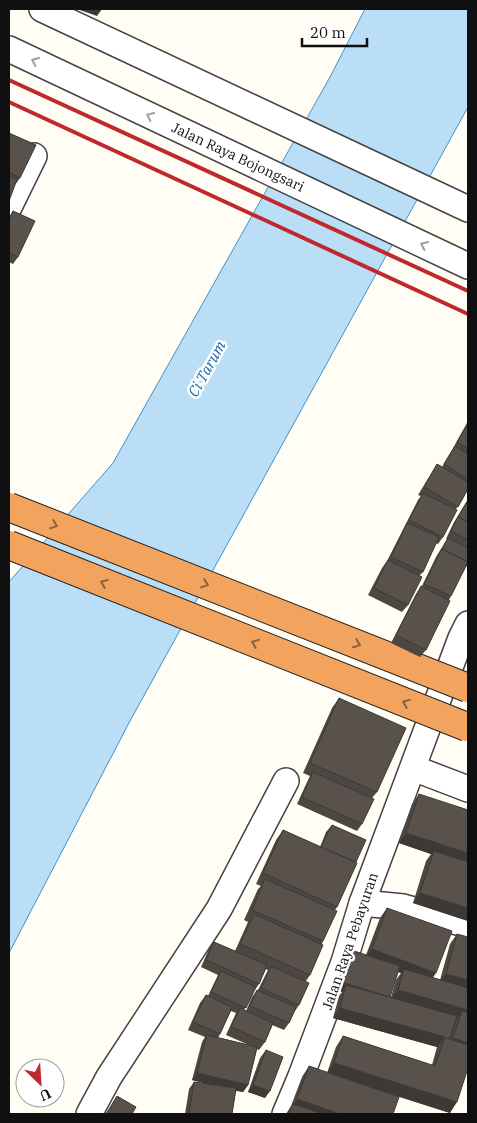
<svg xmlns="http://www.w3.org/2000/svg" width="477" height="1123" viewBox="0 0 477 1123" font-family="'IBM Plex Serif',serif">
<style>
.water{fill:#b9def6;stroke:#4092cc}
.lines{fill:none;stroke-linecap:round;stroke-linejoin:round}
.minor-casing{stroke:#434343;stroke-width:28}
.minor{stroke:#fff;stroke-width:25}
.rail{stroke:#bf292e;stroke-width:4}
.highway-bridge-casing{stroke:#212121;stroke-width:30;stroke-linecap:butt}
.highway-bridge{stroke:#f2a45e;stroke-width:28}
.wall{fill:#4d4641;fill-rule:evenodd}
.shaded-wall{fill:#3e3935}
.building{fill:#59514c;stroke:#3e3935}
.oneway{stroke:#9f9f9f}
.oneway2{stroke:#8c613b}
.labels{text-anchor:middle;stroke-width:5;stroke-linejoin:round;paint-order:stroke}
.street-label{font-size:14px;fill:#101010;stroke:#fff}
.water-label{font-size:15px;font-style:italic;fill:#1a65a2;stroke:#fff}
</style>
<rect width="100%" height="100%" fill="#fffdf4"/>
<path class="water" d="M365,9H468V107L130,721L9,953V582L113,463L330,77Z"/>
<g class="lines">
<defs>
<g id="minor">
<path d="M42,9L468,209"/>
<path d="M9,49L468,266"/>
<path d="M9,207L34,156"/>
<path d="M413,768L468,789"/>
<path d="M362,903L403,907L468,925"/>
<path d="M89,1114L109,1077L219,909L286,781"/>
<path d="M285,1114L301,1076L344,962L362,903L461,638L468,624"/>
</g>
</defs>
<use href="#minor" class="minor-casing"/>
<use href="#minor" class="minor"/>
<g class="rail">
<path d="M9,80L468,291"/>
<path d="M9,102L468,314"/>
</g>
<defs>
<g id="highway-bridge">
<path d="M9,507L468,688"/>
<path d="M9,545L467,727"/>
</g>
</defs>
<use href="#highway-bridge" class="highway-bridge-casing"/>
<use href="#highway-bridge" class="highway-bridge"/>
</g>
<g class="wall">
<path d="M9,133L20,178L15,185L9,201Z"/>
<path d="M13,211L18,257L13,264L9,262V217Z"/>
<path d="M468,421V489L456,509L443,537L438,544L436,543L423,572L419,576L408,605L402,612L368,595L382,568L387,561L418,500L421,496L418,495L437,464L442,467L452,450Z"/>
<path d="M468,499V565L466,567H465L449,600L426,650L420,657L391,643L416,594L422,586L436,557L447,539H446L453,524Z"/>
<path d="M339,698L377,792L372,798L362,824L357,831L297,804L308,780L310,776L303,773L332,708Z"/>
<path d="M419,794L468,921L413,903L426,861L431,854L399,843L412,804Z"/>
<path d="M332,825L355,863L337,907L335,910L310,975L306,981L299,1005L295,1011L289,1023L284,1030L272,1025L265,1042L259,1050L257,1049L248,1085L243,1092L236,1091L232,1114H185L189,1089L194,1082L206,1084L192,1080L202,1042L205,1037L188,1030L200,1003L206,995L208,996L218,975L201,967L209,949L214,942L235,951L248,922L244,920L258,889L261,886L256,884L276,840L283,830L320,847L326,832ZM266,969L268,970L258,990H257L252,997L246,1011L244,1010L254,991L259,984ZM231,1011L236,1013L226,1035L249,1045L218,1038L220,1034Z"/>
<path d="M387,908L433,978L440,980L450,944L457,934L468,1068L450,1113L364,1085L393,1114H286L291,1106L302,1077L309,1066L327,1073L336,1047L343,1036L432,1065L437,1047L333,1018L339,996L342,992L336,989L346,958L351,950L366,955L380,918ZM398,972L401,973L396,980L391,997H390Z"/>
<path d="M266,1050L265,1098L248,1092L260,1058Z"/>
</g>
<g class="shaded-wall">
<path d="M77,9H102L97,16Z"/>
<path d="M406,833L468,853V866L434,851L431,854L399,843Z"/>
<path d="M420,893L468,908V921L413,903Z"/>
<path d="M372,949L436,973L429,983L404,969L401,973L364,959Z"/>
<path d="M446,974L468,980V992L438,984Z"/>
<path d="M341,982L389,998L346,985L342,992L336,989Z"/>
<path d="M398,990L468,1010V1022L462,1011L457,1019L390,1000Z"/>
<path d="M340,1008L445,1037L437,1047L333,1018Z"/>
<path d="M453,1038L468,1043V1055L446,1049Z"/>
<path d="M334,1063L457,1102L450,1113L327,1074Z"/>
<path d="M197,1073L248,1085L243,1092L192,1080Z"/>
<path d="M253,1085L270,1091L265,1098L248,1092Z"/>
<path d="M297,1099L340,1114H303L292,1107Z"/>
</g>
<g class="building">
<path d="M9,133L36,145L20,178L9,172Z"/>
<path d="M9,176L17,179L9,201Z"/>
<path d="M13,211L35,221L18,257L9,253V220Z"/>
<path d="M468,424V449L457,442Z"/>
<path d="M455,446L468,454V479L444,464Z"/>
<path d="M437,464L468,482V489L458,507L424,487Z"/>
<path d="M423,493L457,510L443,537L409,520Z"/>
<path d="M467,502L468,503V522L458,517Z"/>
<path d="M458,517L468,522V540L451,531Z"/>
<path d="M407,523L439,537L423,572L391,557Z"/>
<path d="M448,538L468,548V563H467L468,562L442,549Z"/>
<path d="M442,549L468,562L451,596L424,584Z"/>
<path d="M388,560L422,577L408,605L374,588Z"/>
<path d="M421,586L450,601L426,650L396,635Z"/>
<path d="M339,698L406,728L377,792L310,763Z"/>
<path d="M313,772L374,799L362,824L302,797Z"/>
<path d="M419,794L468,810V853L406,833Z"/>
<path d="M332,825L366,840L356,862L321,847Z"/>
<path d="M283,830L357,863L337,907L263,873Z"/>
<path d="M434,851L468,862V908L420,893Z"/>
<path d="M265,879L337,911L323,941L252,910Z"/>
<path d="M387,908L452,931L436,973L372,949Z"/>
<path d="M254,914L323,945L310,975L240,944Z"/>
<path d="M457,934L468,937V980L446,974Z"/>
<path d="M214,942L267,965L259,984L206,960Z"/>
<path d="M351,950L400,966L390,997L341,982Z"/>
<path d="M271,966L309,983L299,1005L261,988Z"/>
<path d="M404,969L468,988V1010L398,990Z"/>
<path d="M221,971L256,987L246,1008L211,992Z"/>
<path d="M346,985L457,1016L450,1038H447L468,1045V1068L457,1102L334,1063L343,1036L435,1066L445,1037L340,1008Z"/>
<path d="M257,990L296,1007L289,1023L250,1006Z"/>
<path d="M206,995L232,1007L220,1034L193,1022Z"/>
<path d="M240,1008L273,1023L265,1042L231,1027Z"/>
<path d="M462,1011L468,1013V1043L453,1038Z"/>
<path d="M207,1035L257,1047L248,1085L197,1073Z"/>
<path d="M266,1050L283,1057L270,1091L253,1085Z"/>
<path d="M309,1066L399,1097L393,1114H340L297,1099Z"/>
<path d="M194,1082L236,1088L232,1114H189Z"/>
<path d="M117,1096L136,1107L132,1114H106Z"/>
<path d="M293,1104L323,1114H289Z"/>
</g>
<defs><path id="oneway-chevron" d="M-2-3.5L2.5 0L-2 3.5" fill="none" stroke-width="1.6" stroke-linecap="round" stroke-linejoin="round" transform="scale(1.25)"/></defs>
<g class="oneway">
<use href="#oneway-chevron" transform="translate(35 61) rotate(-155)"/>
<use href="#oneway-chevron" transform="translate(150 116) rotate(-155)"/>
<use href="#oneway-chevron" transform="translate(424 245) rotate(-155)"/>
</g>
<g class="oneway2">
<use href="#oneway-chevron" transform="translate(54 525) rotate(21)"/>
<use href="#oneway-chevron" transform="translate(104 583) rotate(-158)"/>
<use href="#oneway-chevron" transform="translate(205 584) rotate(21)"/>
<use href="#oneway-chevron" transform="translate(255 643) rotate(-158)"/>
<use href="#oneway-chevron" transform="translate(357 644) rotate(21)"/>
<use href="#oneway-chevron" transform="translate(406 703) rotate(-158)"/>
</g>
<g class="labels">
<g class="street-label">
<text transform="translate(238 157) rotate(25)" y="5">Jalan Raya Bojongsari</text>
<text transform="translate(350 941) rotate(-71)" y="5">Jalan Raya Pebayuran</text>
</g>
<g class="water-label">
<text transform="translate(207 369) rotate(-61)" y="5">Ci Tarum</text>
</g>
</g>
<rect width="477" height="1123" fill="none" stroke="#101010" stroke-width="20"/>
<g transform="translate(40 1083) rotate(155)"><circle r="24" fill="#ffffff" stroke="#9f9f9f"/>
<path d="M0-4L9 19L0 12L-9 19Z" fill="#bf292e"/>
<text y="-8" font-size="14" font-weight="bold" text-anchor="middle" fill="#101010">U</text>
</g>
<path d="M302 38v8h65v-8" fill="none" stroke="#101010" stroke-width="2.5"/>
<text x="310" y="38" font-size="15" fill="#101010" stroke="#ffffff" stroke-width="4" paint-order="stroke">20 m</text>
</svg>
